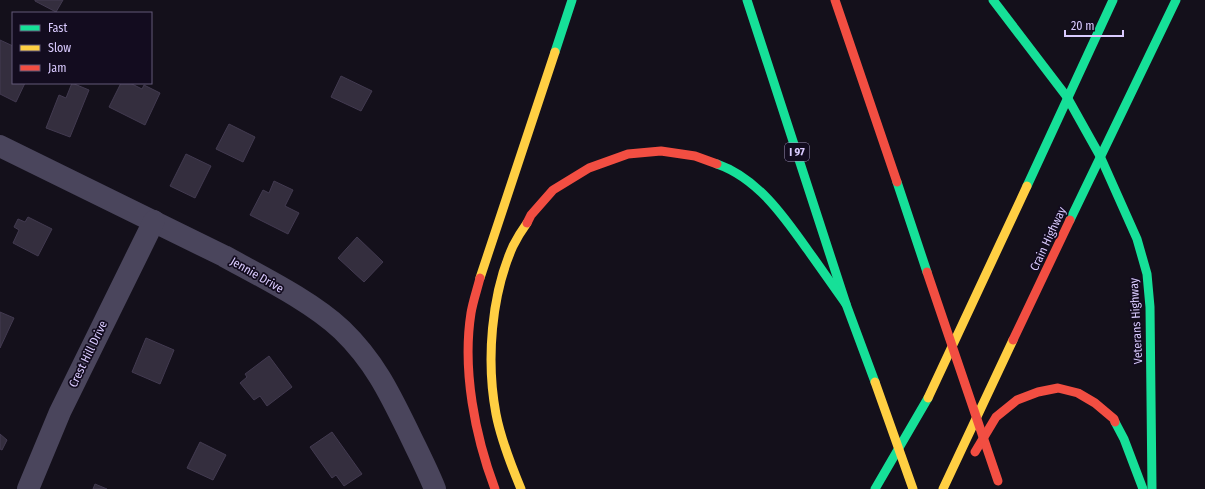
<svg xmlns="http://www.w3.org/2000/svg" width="1205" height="489" viewBox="0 0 1205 489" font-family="'Fira Sans Condensed',sans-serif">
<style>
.building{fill:#342e3e;stroke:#423a50}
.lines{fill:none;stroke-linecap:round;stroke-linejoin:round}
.street{stroke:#4a455c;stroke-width:22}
.fast{stroke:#16e098;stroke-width:9}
.slow{stroke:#ffcf43;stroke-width:9}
.jam{stroke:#f24e42;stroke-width:9}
.slow-bridge{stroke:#ffcf43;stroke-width:9}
.jam-bridge{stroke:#f24e42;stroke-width:9}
.labels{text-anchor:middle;stroke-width:3.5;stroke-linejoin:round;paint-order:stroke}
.shield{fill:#130c1f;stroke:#9e92bc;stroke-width:1}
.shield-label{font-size:11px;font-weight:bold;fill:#dacbff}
.street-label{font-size:12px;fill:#dacbff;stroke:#130c1f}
</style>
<rect width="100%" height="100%" fill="#14101b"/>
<g class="building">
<path d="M35,0H63L56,12L35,1Z"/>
<path d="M0,40L13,46V83H25L16,102L0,94Z"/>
<path d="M341,76L372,91L361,111L331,97Z"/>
<path d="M72,83L89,90L70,137L46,128L59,95L66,98Z"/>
<path d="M121,83H130L142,89L144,85L160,93L145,125L109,107Z"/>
<path d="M229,124L255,137L243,162L216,149Z"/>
<path d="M186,154L211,166L195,198L170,186Z"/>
<path d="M274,181L293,190L285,206L299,213L288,234L250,215L263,190L269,193Z"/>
<path d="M28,217L52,229L38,256L13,243L19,230L14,227L18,219L25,222Z"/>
<path d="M357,237L383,262L364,282L338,258Z"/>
<path d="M0,312L14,318L0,348Z"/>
<path d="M146,338L174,350L160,384L132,372Z"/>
<path d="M269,356L292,387L267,406L260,396L254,400L240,383L247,377L245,374Z"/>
<path d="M332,432L362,474L344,486L336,475L332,478L310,447Z"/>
<path d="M0,434L7,440L2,450L0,449Z"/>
<path d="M200,442L226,455L213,480L187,468Z"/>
<path d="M95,484L107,489H93Z"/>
</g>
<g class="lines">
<g class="street">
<path d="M0,146L224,256C262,277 311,301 342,330C374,361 389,392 408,431C417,450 427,469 435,489"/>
<path d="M28,489L60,412L154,221"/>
</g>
<g class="fast">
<path d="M747,0L846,304L875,382"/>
<path d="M993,0L1067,97"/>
<path d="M555,52L572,0"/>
<path d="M1067,97L1100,156L1137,239L1147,274L1150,307L1152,489"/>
<path d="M717,164C757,178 783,215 807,249C820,267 833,286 846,304"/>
<path d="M897,182L927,272"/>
<path d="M1027,186L1113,0"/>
<path d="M1070,220L1176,0"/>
<path d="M1115,422L1124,439L1143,489"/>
<path d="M875,489L928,398"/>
</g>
<g class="slow">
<path d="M480,278L555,52"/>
<path d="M928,398L1027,186"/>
<path d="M521,489C511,465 501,440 496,414C486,361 491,295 513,246C517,238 522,230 527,223"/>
<path d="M943,489L1013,340"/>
</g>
<g class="jam">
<path d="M835,0L897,182"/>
<path d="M527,223L531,215L553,190L589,168L628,154L661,151L695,156L717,164"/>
<path d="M480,278C477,290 473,301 471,313C462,370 475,436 495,489"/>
<path d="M1013,340L1070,220"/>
<path d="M975,452L996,417L1017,400L1038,392L1058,388L1078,393L1095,403L1114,419L1115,422"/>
</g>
<path class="slow-bridge" d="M875,382L913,489"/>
<path class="jam-bridge" d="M927,272L998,481"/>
</g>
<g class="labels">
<rect class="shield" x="785" y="143" width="24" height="18" rx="3"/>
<g class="shield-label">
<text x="797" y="156">I 97</text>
</g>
<g class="street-label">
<text transform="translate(1048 239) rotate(-65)" y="4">Crain Highway</text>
<text transform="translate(257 275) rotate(30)" y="4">Jennie Drive</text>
<text transform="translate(1136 321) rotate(-93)" y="4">Veterans Highway</text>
<text transform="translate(88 354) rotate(-64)" y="4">Crest Hill Drive</text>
</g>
</g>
<rect x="12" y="12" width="140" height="72" fill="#130c1f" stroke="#635879"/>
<rect x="20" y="25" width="20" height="6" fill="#16e098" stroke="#635879"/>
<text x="48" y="32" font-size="12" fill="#dacbff">Fast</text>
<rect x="20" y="45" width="20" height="6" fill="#ffcf43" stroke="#635879"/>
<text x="48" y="52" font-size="12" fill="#dacbff">Slow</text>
<rect x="20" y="65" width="20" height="6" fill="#f24e42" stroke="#635879"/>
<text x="48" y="72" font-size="12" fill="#dacbff">Jam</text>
<path d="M1065 30v6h58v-6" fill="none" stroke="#dacbff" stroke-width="2"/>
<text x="1071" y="30" font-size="12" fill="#dacbff" stroke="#130c1f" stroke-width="3" paint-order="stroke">20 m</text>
</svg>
